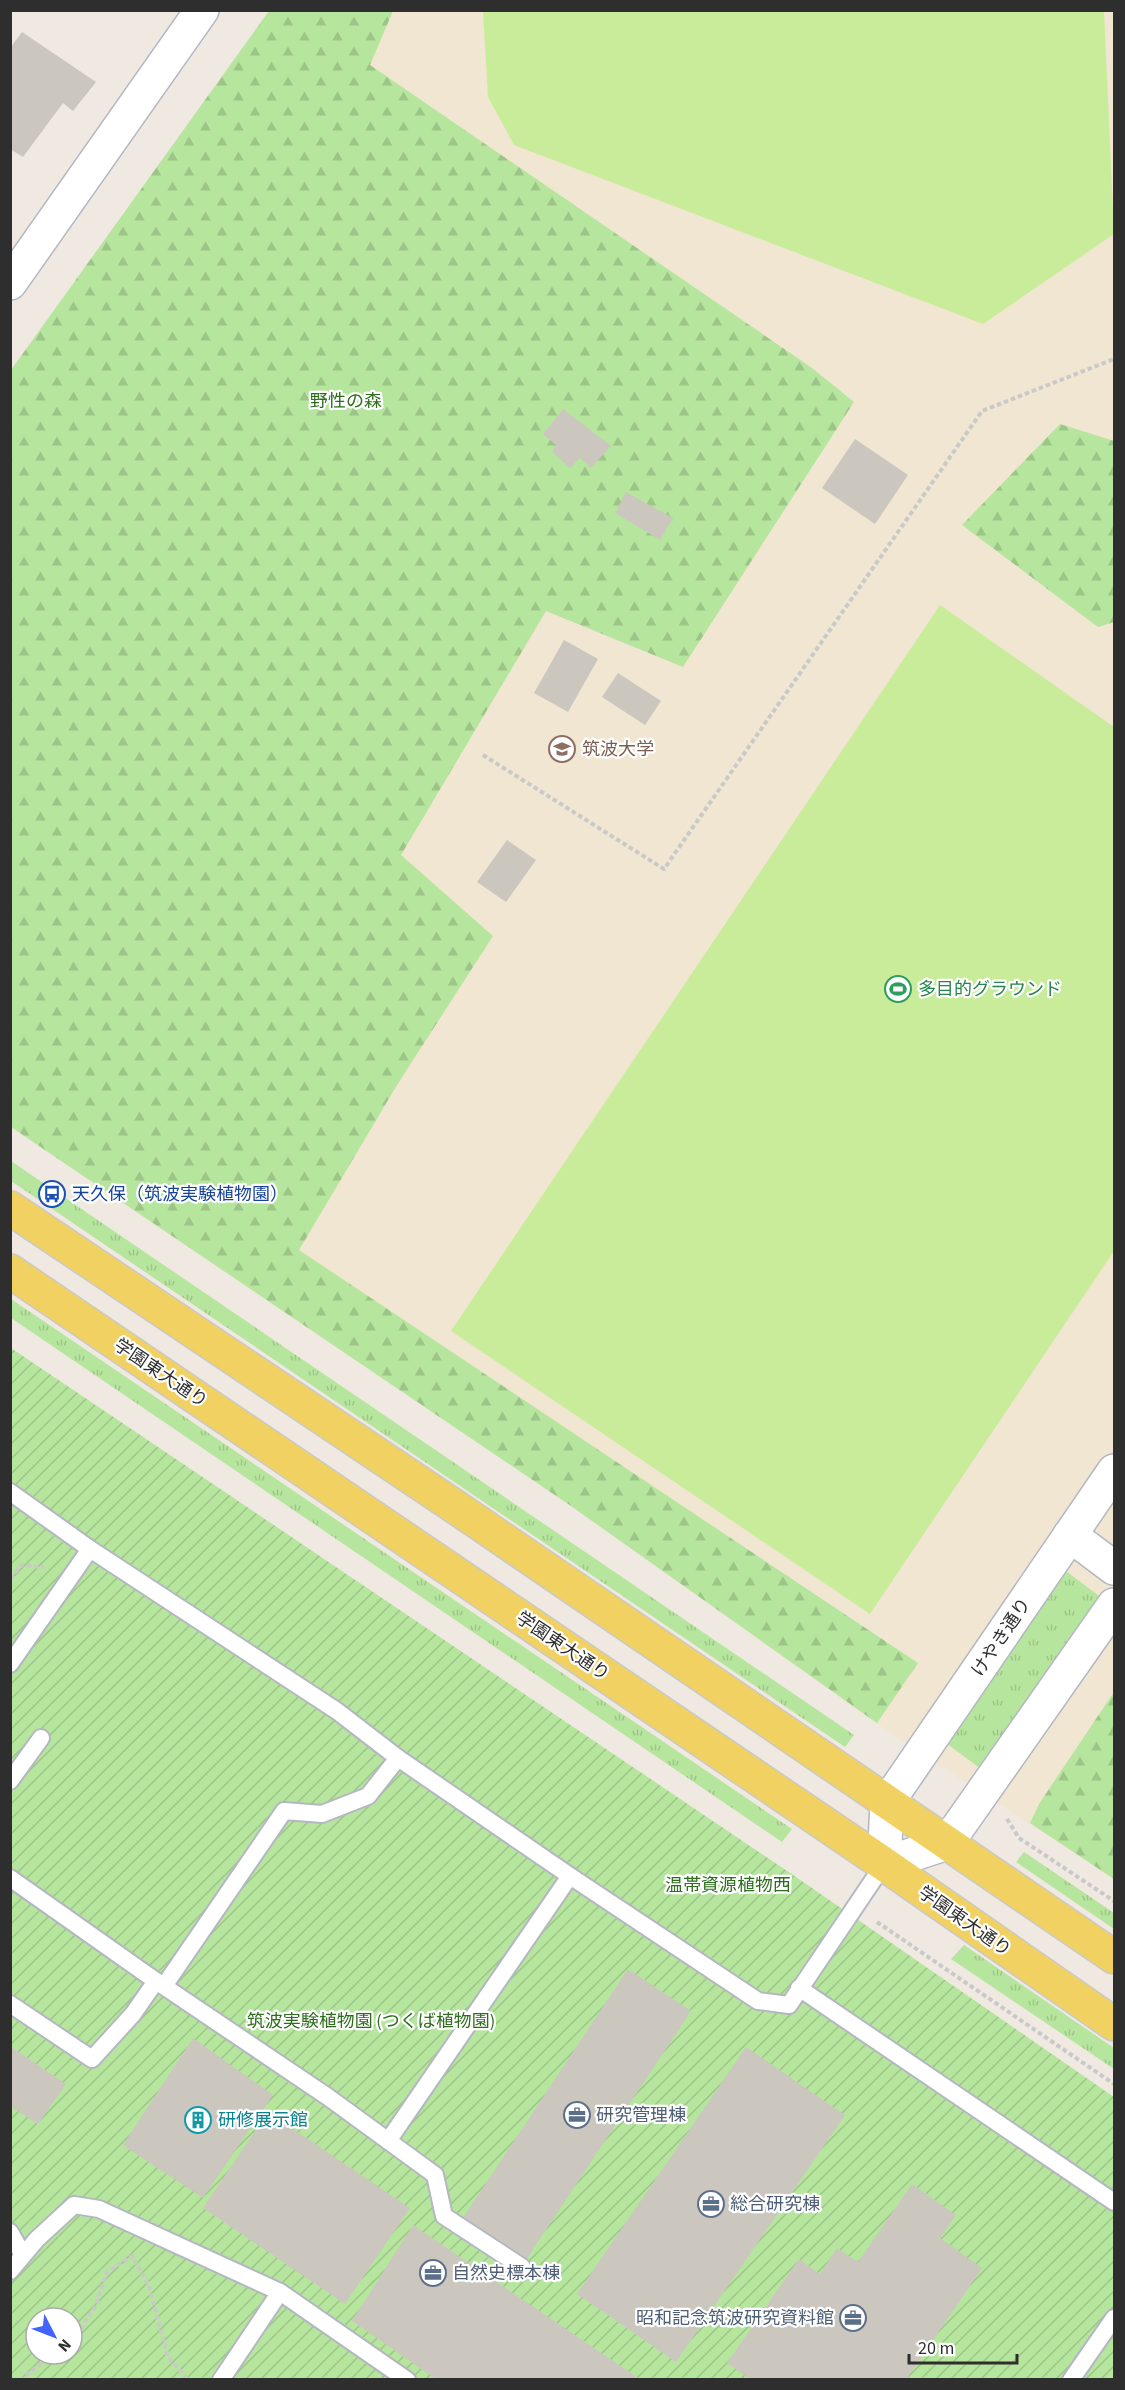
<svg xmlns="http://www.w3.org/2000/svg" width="1125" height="2390" viewBox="0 0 1125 2390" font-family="'Source Sans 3','Noto Sans JP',sans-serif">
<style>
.education{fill:#f0e6d1}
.grass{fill:url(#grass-tufts)}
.forest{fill:url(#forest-firs)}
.garden{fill:url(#garden-furrows);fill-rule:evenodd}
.pitch{fill:#c9ec9a}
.building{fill:#cbc7bf}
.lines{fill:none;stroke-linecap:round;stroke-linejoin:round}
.service-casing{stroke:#b4b7c1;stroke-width:20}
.tertiary-casing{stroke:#b4b7c1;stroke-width:36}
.primary-casing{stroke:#c9c9c9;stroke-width:36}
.path{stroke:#c9c9c9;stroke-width:4;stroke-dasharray:4.5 3;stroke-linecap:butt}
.service{stroke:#fff;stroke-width:16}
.tertiary{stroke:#fff;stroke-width:33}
.primary{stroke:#f2d163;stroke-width:33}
.labels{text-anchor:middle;stroke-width:4.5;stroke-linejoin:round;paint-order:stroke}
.park-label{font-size:18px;fill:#2c6e1b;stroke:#fff}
.education-label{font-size:18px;fill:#785e54;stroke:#fff;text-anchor:start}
.leisure-label{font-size:18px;fill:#27864d;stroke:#fff;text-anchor:start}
.transit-label{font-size:18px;fill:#164399;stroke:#fff;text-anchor:start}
.street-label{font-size:18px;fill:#2e2e2e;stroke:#fff}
.service-label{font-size:18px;fill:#4e5e75;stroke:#fff;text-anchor:start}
.culture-label{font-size:18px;fill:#0d838f;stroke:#fff;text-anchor:start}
</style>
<defs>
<pattern id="grass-tufts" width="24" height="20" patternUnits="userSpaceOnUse" patternTransform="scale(1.5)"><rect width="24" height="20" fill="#b6e59e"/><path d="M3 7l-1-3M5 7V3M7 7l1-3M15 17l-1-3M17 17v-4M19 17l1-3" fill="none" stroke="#9dc588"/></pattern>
<pattern id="forest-firs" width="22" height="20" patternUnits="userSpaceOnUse" patternTransform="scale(1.5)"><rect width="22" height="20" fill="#b6e59e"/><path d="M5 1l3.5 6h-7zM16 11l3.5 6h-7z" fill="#9dc588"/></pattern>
<pattern id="garden-furrows" width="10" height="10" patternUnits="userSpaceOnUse" patternTransform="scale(1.5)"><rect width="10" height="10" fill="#b6e59e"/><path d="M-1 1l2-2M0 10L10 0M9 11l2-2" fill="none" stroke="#9dc588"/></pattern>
</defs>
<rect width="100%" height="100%" fill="#efe9e1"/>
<path class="education" d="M269,11H1114V1879L889,1732L571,1506L11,1127V370Z"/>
<g class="grass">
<path d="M10,1161H11L854,1735L845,1747L11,1181Z"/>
<path d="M10,1299H11L792,1829L782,1842L11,1318Z"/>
<path d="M1066,1571L1099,1596L981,1769L946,1743Z"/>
<path d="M1024,1852L1114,1913V1929L1016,1862Z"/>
<path d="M964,1945L1114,2048V2069L951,1959Z"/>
</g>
<g class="forest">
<path d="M269,11H393L370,65L812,368L854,402L683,667L546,611L401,855L493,936L397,1085L299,1250L918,1663L877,1723L571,1506L11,1127V370Z"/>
<path d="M1060,424L1114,441V622L1098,627L962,525Z"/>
<path d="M1114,1692V1879L1030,1823L1039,1804Z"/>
</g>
<path class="garden" d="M11,1348L796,1877L1114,2097V2379H11ZM36,2318H72V2354H36Z"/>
<g class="pitch">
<path d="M483,11H1104L1114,234L983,324L514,145L488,97Z"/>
<path d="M940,605L1114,727V1251L870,1614L451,1331Z"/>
</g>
<g class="building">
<path d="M22,32L96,82L73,111L63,103L23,157L10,149V48Z"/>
<path d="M563,409L611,446L591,468L580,458L570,468L552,452L556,445L543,434Z"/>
<path d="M855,439L908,475L875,524L822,488Z"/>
<path d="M626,492L673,518L660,540L615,513Z"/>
<path d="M564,640L598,659L568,712L534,693Z"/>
<path d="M618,673L661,701L645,725L602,697Z"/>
<path d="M507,840L536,860L506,902L477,882Z"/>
<path d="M628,1969L691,2011L526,2260L463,2218Z"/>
<path d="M193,2038L273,2095L203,2198L123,2145Z"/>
<path d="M10,2046L66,2084L38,2124L10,2106Z"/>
<path d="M746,2047L845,2115L676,2362L577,2294Z"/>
<path d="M268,2112L410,2208L345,2304L203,2208Z"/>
<path d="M912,2184L956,2215L940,2238L982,2268L906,2380H751L727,2363L799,2259L820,2274L837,2248L858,2262Z"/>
<path d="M413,2225L641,2380H437L352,2321Z"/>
</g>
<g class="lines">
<defs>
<g id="service">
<path d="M10,1492L90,1549L337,1711L398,1758L570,1876L758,2001L789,2005L884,1864"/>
<path d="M10,1664L90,1549"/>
<path d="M10,1781L41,1738"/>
<path d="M10,1878L156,1981L328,2097L435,2175L444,2216L522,2267"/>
<path d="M164,1986L284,1811L322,1814L368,1796L398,1758"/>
<path d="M799,1988L1114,2202"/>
<path d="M10,2004L92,2059L133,2014L156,1981"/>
<path d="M388,2141L570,1876"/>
<path d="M10,2232L23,2255"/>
<path d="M10,2271L37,2239L74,2205L99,2209L280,2292"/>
<path d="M221,2380L280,2292L407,2380"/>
<path d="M1071,2380L1114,2318"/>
</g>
<g id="tertiary">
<path d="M10,283L202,10"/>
<path d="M1114,1471L887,1803L884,1864L947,1843L1114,1605"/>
<path d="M1070,1535L1114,1568"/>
</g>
<g id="primary">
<path d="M10,1208L457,1508L1114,1957"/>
<path d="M10,1271L884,1864L1114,2024"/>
</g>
</defs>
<use href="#service" class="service-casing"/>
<use href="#tertiary" class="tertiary-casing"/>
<use href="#primary" class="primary-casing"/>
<g class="path">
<path d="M483,755L664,869L982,411L1114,359"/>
<path d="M10,1578L22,1565L42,1567L43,1565"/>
<path d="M1007,1819L1019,1838L1114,1901"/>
<path d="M877,1922L1114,2084"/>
<path d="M72,2341L95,2307L107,2272L132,2256L149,2286L168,2357L188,2380"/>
<path d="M20,2380L53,2354"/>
</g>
<use href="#service" class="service"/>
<use href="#tertiary" class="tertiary"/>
<use href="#primary" class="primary"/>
</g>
<defs>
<symbol id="university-ring" viewBox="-11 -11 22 22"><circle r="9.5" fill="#fff" stroke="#8d6e63" stroke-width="1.5"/><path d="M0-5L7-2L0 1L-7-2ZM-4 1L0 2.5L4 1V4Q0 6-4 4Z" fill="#8d6e63"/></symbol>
<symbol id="stadium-ring" viewBox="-11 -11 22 22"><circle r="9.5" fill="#fff" stroke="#2e9e5b" stroke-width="1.5"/><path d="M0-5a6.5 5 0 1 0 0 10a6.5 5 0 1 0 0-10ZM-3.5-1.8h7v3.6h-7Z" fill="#2e9e5b"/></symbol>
<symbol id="bus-ring" viewBox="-11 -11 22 22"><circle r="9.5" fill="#fff" stroke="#1a4fb4" stroke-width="1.5"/><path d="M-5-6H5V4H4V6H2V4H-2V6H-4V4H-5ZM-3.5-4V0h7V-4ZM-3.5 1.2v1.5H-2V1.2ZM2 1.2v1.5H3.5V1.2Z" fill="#1a4fb4"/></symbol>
<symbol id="office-ring" viewBox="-11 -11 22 22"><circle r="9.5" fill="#fff" stroke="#5c6f8a" stroke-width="1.5"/><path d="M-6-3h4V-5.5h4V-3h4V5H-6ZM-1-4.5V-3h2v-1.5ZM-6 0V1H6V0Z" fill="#5c6f8a"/></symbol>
<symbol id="building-ring" viewBox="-11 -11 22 22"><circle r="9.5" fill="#fff" stroke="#0f9aa8" stroke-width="1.5"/><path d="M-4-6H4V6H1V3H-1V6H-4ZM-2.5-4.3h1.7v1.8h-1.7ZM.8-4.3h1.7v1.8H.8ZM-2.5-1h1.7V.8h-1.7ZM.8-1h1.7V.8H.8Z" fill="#0f9aa8"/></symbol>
</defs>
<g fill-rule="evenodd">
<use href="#university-ring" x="547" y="734" width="30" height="30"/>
<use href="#stadium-ring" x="883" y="974" width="30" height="30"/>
<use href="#bus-ring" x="37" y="1179" width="30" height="30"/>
<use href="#office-ring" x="562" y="2100" width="30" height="30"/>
<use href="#building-ring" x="183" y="2105" width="30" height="30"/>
<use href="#office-ring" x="696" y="2189" width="30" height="30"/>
<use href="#office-ring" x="418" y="2258" width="30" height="30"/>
<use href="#office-ring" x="838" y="2303" width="30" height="30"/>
</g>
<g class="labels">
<g class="park-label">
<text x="346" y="407">野性の森</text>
<text x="728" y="1891">温帯資源植物西</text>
<text x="371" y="2027">筑波実験植物園 (つくば植物園)</text>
</g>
<g class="education-label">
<text x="582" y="755">筑波大学</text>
</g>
<g class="leisure-label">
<text x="918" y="995">多目的グラウンド</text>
</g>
<g class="transit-label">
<text x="72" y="1200">天久保（筑波実験植物園）</text>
</g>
<g class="street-label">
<text transform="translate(161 1373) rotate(34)" y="6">学園東大通り</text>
<text transform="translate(1001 1637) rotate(-56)" y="6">けやき通り</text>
<text transform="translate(563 1646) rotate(34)" y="6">学園東大通り</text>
<text transform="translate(965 1921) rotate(35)" y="6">学園東大通り</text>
</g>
<g class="service-label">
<text x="596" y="2121">研究管理棟</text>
<text x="730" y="2210">総合研究棟</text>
<text x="452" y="2279">自然史標本棟</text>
<text x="834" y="2324" text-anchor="end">昭和記念筑波研究資料館</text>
</g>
<g class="culture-label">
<text x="218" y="2126">研修展示館</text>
</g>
</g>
<rect width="1125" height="2390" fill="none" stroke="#2e2e2e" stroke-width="24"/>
<g transform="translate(54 2336) rotate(132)"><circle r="28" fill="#ffffff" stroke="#ababab" stroke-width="1.5"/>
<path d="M0-4.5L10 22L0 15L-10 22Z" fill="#4264fb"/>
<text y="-9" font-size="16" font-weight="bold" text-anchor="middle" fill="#2e2e2e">N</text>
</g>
<path d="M909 2354v9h108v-9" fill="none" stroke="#2e2e2e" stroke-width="3"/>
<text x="918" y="2354" font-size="18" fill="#2e2e2e" stroke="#ffffff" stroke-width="4.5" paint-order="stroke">20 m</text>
</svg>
